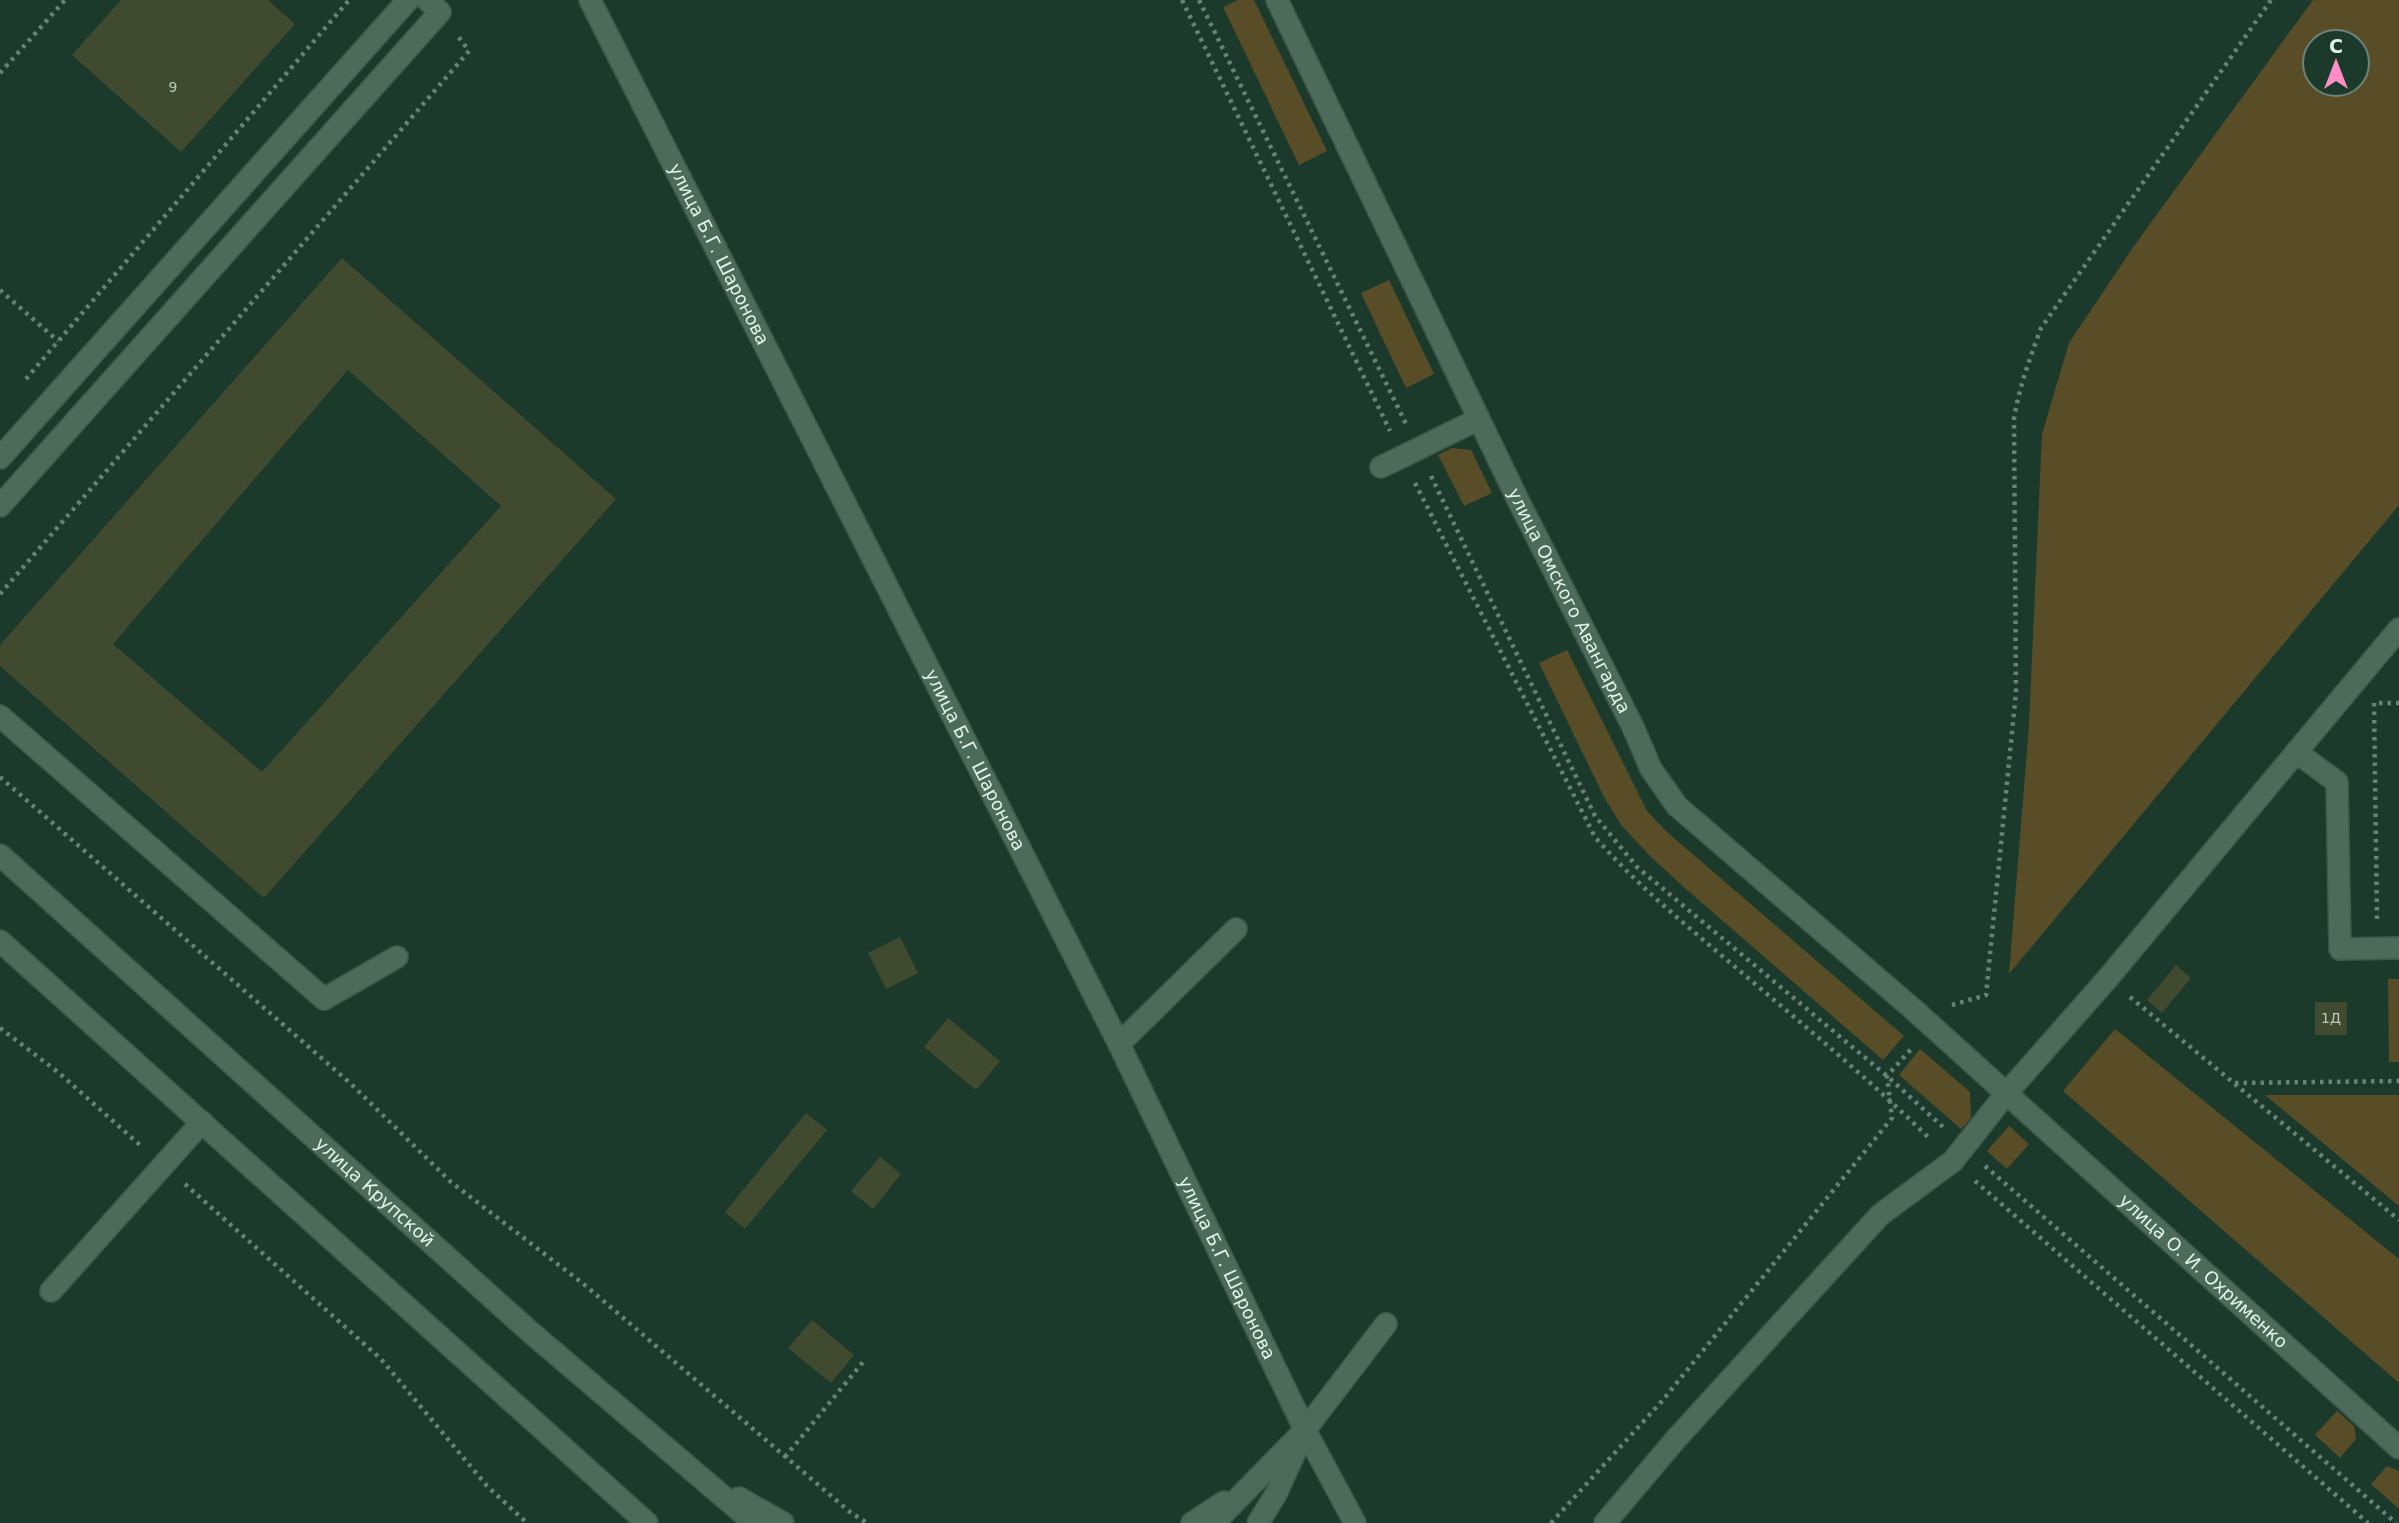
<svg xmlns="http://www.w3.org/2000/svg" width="2399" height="1523" viewBox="0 0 2399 1523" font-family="'DejaVu Sans',sans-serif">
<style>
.green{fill:#594d28;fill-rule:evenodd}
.building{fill:#3f4a2f;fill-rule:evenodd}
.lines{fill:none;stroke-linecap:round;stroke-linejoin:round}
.lane-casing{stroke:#3d584b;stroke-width:24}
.street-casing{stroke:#3d584b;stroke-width:24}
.secondary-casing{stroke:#3d584b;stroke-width:24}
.path{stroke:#698275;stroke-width:4.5;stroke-dasharray:3.5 5;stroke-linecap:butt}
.lane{stroke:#4c6b5a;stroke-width:21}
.street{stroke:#4c6b5a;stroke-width:21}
.secondary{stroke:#4c6b5a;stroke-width:21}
.labels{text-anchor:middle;stroke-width:5;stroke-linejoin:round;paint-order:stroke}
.number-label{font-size:14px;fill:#bacabb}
.street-label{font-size:18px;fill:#e3f4ea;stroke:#1c3a2b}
</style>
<rect width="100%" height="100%" fill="#1c3a2b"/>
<g class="green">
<path d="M1238,0H1254L1327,151L1299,165L1223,7Z"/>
<path d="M2313,0H2399V505L2009,974L2029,725L2042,434L2069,343L2134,246ZM2315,42H2357V84H2315Z"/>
<path d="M1389,280L1434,374L1406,388L1361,293Z"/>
<path d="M1452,448L1471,450L1492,493L1464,506L1438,455Z"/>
<path d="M1567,650L1647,811L1667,832L1904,1036L1883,1060L1686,889L1652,858L1621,825L1604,797L1539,663Z"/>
<path d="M2388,979H2399V1062H2389Z"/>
<path d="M2115,1029L2399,1259V1383L2063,1091Z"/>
<path d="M1920,1049L1970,1092L1971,1118L1961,1129L1899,1075Z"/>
<path d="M2265,1095H2399V1206Z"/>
<path d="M2009,1126L2029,1144L2007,1169L1987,1151Z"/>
<path d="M2337,1411L2354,1426L2356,1439L2340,1458L2315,1435Z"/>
<path d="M2387,1466L2399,1471V1509L2371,1484Z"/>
</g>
<g class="building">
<path d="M121,0H268L295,24L181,152L72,55Z"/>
<path d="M342,258L616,499L264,898L0,666V645ZM348,370L501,506L262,772L113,644Z"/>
<path d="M900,937L918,973L886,989L868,953Z"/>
<path d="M2176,965L2191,978L2162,1013L2147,1000Z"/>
<rect x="2315" y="1002" width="32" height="33"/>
<path d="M948,1018L1000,1061L976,1090L924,1047Z"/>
<path d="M806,1113L827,1130L745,1229L725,1212Z"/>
<path d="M880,1157L901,1174L873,1209L851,1191Z"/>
<path d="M812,1320L854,1355L831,1383L788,1348Z"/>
</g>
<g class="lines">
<defs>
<g id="lane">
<path d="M0,458L408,0"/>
<path d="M1381,467L1479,419"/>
<path d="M0,506L440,12L427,0"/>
<path d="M0,716L324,999L397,957"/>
<path d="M2296,752L2337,782L2340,949L2399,948"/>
<path d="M1119,1044L1236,929"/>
<path d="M2005,1095L2108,978L2399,629"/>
<path d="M51,1291L202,1122"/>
<path d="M1305,1430L1386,1324"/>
</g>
<g id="street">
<path id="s1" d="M1277,0L1519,502L1633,727L1651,769L1677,806L1913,1009L2399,1448"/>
<path d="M1605,1523L1676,1439L1880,1215L1953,1161L2005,1095"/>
</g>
<g id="secondary">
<path id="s2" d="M590,0L1119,1044L1305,1430L1355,1523"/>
<path id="s3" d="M0,855L528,1330L754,1523"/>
<path d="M0,941L647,1523"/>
<path d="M739,1498L783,1523"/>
<path d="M1192,1523L1224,1502"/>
<path d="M1214,1523L1305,1430"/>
<path d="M1258,1523L1276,1494L1300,1441"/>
</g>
</defs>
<use href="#lane" class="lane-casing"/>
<use href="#street" class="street-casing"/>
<use href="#secondary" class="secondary-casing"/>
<g class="path">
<path d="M1182,0L1390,431"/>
<path d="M1199,0L1406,424"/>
<path d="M0,73L65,0"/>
<path d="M0,290L58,341"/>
<path d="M26,379L349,0"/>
<path d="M1431,476L1595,816L1637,867L1887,1076L1943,1127"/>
<path d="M1415,483L1595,837C1635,883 1681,921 1727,960C1796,1019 1866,1076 1930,1139"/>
<path d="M0,594L469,51L457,35"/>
<path d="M0,777L350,1083L451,1182L586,1286L850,1512L867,1523"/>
<path d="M2377,919L2374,703H2399"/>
<path d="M2130,997L2399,1220"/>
<path d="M1952,1005L1986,995L2016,692L2014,419C2019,387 2030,358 2041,328L2271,0"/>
<path d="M0,1028L58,1072L141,1146"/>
<path d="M2235,1083L2399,1081"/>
<path d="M1985,1166L2396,1523"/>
<path d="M1975,1181L2368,1523"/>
<path d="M185,1184L381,1359L487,1486L527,1523"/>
<path d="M785,1457L863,1362"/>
<path d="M1551,1523L1662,1401L1892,1118L1887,1076L1913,1047"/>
</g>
<use href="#lane" class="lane"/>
<use href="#street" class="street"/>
<use href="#secondary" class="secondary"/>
</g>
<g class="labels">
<g class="number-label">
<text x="173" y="92">9</text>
<text x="2331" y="1023">1Д</text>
</g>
<g class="street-label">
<text dy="6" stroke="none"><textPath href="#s2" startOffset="285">улица Б.Г. Шаронова</textPath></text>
<text dy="6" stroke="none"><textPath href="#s1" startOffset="668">улица Омского Авангарда</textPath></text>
<text dy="6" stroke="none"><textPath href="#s2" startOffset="852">улица Б.Г. Шаронова</textPath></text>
<text dy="6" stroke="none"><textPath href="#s3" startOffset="504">улица Крупской</textPath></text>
<text dy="6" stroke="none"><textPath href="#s2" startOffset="1419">улица Б.Г. Шаронова</textPath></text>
<text dy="6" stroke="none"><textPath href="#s1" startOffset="1603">улица О. И. Охрименко</textPath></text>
</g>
</g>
<g transform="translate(2336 63)"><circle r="33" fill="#1c3a2b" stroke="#6c8477" stroke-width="2"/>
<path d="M0-5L12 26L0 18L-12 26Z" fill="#fb8fc5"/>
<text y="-10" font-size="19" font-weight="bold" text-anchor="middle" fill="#e3f4ea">С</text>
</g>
</svg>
